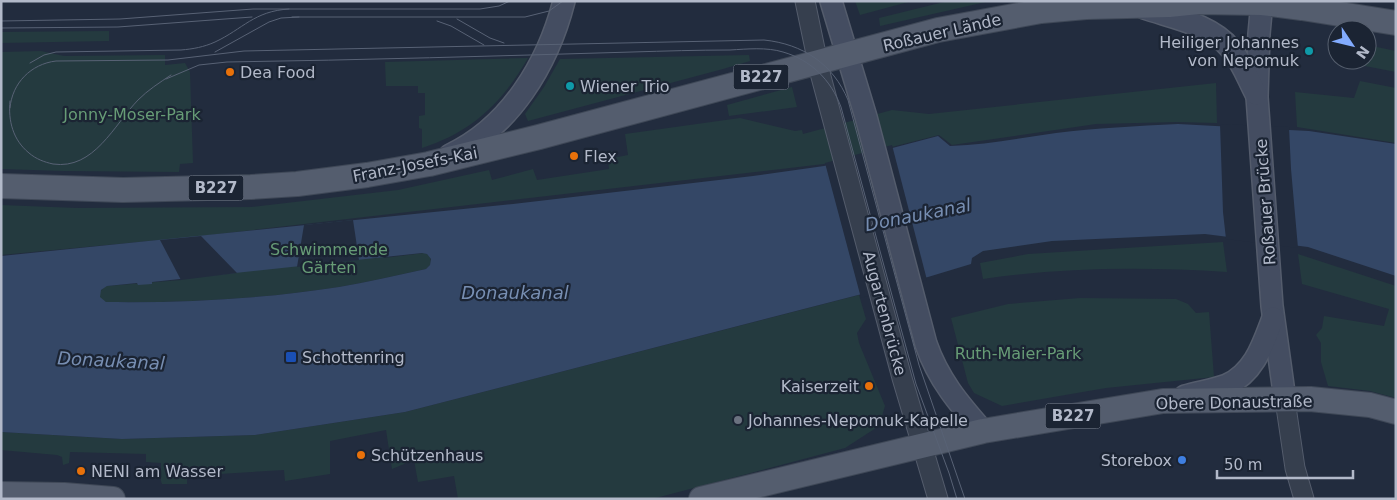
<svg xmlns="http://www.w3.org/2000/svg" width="1397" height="500" viewBox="0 0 1397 500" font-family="'DejaVu Sans',sans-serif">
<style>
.green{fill:#243a3f}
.water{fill:#344766;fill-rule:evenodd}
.pier{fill:#222c3e}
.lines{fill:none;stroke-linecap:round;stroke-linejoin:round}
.tertiary-casing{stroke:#545c6c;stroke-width:21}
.secondary-casing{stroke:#545c6c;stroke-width:24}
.primary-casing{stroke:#3f4857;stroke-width:26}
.tertiary{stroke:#363f4e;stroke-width:19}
.secondary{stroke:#444d61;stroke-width:21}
.primary{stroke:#545d6e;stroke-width:24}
.tram{stroke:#586275;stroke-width:1}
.culture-dot{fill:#0f9aa8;stroke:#1b2433;stroke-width:2}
.food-dot{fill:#e8710a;stroke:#1b2433;stroke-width:2}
.transit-dot{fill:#1a4fb4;stroke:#1b2433;stroke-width:2}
.worship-dot{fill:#6b7280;stroke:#1b2433;stroke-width:2}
.shop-dot{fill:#3f7fe0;stroke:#1b2433;stroke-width:2}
.labels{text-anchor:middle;stroke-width:4.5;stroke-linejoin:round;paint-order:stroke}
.shield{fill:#1b2433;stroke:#858c9c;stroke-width:1}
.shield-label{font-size:15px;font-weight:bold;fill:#b2b9c9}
.street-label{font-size:16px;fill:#b2b9c9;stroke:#1b2433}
.poi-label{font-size:16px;fill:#b2b9c9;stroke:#1b2433;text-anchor:start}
.park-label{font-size:16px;fill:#679c76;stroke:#1b2433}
.water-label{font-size:18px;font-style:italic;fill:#778eb2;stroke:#1b2433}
</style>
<rect width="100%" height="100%" fill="#222c3e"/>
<g class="green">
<path d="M855,1H912L860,15Z"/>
<path d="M948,1H990L880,26L879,18Z"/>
<path d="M109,31V41L1,43V32Z"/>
<path d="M1367,45L1396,51V72L1339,61L1367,60Z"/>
<path d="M41,51L64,56L165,55V65L185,63L190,72L193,163L180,164L179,172L63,171L1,169V52Z"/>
<path d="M749,55L750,61L723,69L528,121L525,114L544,87L560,59Z"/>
<path d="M528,58C502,103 472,132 422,148V129L419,128V116L425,115V93H418V86H386L385,62Z"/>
<path d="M1360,81L1396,88V143L1297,127L1295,92L1354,98Z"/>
<path d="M1216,83L1217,123L1177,122L1096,124L952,145L939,135L824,164L201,236L237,273L304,225L353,220L384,258L424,253C430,254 432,260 430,265L426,269C397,275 368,282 339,287C262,299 184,303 106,302L101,300C98,293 101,289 107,286L181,280L160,240L1,255V205L77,208L251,207L398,190L489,170L492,180L533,169L537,180L609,169L607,151H612L613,158L628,155L625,134L740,118L795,131L802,130L803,134L892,110L929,114Z"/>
<path d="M792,87L797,107L729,116L727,105Z"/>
<path d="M1223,242L1227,272C1146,267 1064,267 983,279L980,263L1028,254Z"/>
<path d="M1298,254L1396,286V398L1370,391L1328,386L1321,362V343L1316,335L1322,328L1324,316L1384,326L1389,309L1302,284Z"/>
<path d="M859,295L866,319L857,333L859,343L885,406L879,426L845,448L652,499H458L454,476L418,482L414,460L392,469L386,430L330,441V474L285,481L284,470L187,476V484H162L161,481V463L146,462V454L70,452L69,463L63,465L62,457L57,455L1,450V432L122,439L255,435L405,412Z"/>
<path d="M1080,298L1176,299L1188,304L1196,313L1209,312L1214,377L1106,388L1002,406L974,393L968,383L951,318L1008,304Z"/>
</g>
<path class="water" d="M1178,124L1309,131L1396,144V276L1308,247L1205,234L1052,241L983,251L972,258L971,264L928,277L405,412L255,435L122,439L1,432V256L513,204L753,176L824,166L938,136L950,146C986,145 1020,138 1056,133C1096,128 1137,126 1178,124ZM422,253L427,254L431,259L430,265L426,269C397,275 368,282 339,287C262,299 184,303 106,302L100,297L101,290L107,286L137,283L138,285L152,284V282Z"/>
<g class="pier">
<path d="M1220,124L1289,127L1291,169L1298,248L1226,239L1223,212Z"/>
<path d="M892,145L927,280L861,298L825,163Z"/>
<path d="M353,220L359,260L297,267L304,225Z"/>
<path d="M201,236L237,273L181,280L160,240Z"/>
</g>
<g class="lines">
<defs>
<g id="tertiary">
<path d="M805,1L820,73L902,378L938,499"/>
<path d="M1285,400L1295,468L1304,499"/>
</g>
<g id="secondary">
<path d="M831,1L866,117L926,344C938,379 959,404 983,431"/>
<path d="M1262,1L1259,34L1257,97L1272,306L1285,400"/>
<path d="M1144,8C1173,18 1211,24 1231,49C1242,62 1248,79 1256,94"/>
<path d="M450,155C510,127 548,64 564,1"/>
<path d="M1185,396C1198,392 1214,390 1227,385C1255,372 1263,344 1273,318"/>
</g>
<g id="primary">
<path d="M1,186L123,190L251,187L297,184L367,175L429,164L539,137L938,30L1041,11L1086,7L1169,5L1198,2L1262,3L1302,8L1396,23"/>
<path d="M1,494L64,495L113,499"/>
<path d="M701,499L983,431L1163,401L1310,399L1370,405L1396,412"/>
</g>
</defs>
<use href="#tertiary" class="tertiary-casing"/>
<use href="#secondary" class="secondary-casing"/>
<use href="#primary" class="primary-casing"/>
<use href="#tertiary" class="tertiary"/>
<use href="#secondary" class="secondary"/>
<use href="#primary" class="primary"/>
<g class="tram">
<path d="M292,17H525L549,11L563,1"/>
<path d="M457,19L490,38L504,43"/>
<path d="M1,21L120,19L253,9H480L499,6L510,1"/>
<path d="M437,21L451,26L484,45"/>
<path d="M1,28L118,27L252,17"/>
<path d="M215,52L269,22L281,18L299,17"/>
<path d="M30,63L44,55L56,52L181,50C193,49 204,47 215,42C243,29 254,11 289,9"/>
<path d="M166,79L199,65L227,62C362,60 497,56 632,52C665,51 698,50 730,50C747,49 767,47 783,52C811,60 831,80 841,107L916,384L949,473L957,499"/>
<path d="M10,101C8,121 13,140 29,153C36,159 44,162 53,164C94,170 114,125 138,100C148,90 159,83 171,75"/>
<path d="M10,108C12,83 31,64 56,61L168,60L244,51L764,40C803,44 833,64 848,100L919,365L965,499"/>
</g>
</g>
<g class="culture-dot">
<circle cx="1309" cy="51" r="5"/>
<circle cx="570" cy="86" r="5"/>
</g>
<g class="food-dot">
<circle cx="230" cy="72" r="5"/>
<circle cx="574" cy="156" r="5"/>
<circle cx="869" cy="386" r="5"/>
<circle cx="361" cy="455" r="5"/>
<circle cx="81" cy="471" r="5"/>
</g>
<rect class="transit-dot" x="285" y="351" width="12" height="12" rx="2.5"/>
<circle class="worship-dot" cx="738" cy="420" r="5"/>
<circle class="shop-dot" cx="1182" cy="460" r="5"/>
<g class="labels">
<g class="shield">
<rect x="733.5" y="64.5" width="55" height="25" rx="4"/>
<rect x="188.5" y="175.5" width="55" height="25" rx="4"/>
<rect x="1045.5" y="403.5" width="55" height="25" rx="4"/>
</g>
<g class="shield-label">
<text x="761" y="82">B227</text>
<text x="216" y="193">B227</text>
<text x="1073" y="421">B227</text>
</g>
<g class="street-label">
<text transform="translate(942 32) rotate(-13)" y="6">Roßauer Lände</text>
<text transform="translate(415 164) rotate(-11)" y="6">Franz-Josefs-Kai</text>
<text transform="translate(1265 202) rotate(-94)" y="6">Roßauer Brücke</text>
<text transform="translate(885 313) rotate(75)" y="6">Augartenbrücke</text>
<text transform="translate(1234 402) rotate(-1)" y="6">Obere Donaustraße</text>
</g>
<g class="poi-label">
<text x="1299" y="48" text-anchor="end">Heiliger Johannes<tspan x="1299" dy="18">von Nepomuk</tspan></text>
<text x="240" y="78">Dea Food</text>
<text x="580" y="92">Wiener Trio</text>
<text x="584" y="162">Flex</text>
<text x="302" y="363">Schottenring</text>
<text x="859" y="392" text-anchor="end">Kaiserzeit</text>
<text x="748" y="426">Johannes-Nepomuk-Kapelle</text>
<text x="371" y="461">Schützenhaus</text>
<text x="1172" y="466" text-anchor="end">Storebox</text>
<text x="91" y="477">NENI am Wasser</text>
</g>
<g class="park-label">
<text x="132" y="120">Jonny-Moser-Park</text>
<text x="329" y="255">Schwimmende<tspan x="329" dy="18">Gärten</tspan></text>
<text x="1018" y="359">Ruth-Maier-Park</text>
</g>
<g class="water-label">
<text transform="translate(918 215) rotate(-11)" y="6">Donaukanal</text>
<text x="515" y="299">Donaukanal</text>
<text transform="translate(111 361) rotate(3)" y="6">Donaukanal</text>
</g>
</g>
<rect width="1397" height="500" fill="none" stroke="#b2b9c9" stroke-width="5"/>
<g transform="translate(1352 45) rotate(125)"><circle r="24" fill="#1b2433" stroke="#57606f"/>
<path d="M0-4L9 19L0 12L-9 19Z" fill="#82abfe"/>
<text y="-8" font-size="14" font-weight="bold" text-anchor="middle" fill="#b2b9c9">N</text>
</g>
<path d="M1217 470v8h136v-8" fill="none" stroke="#b2b9c9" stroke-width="2.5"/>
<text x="1224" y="470" font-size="15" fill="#b2b9c9" stroke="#1b2433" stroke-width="4" paint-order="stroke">50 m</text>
</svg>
